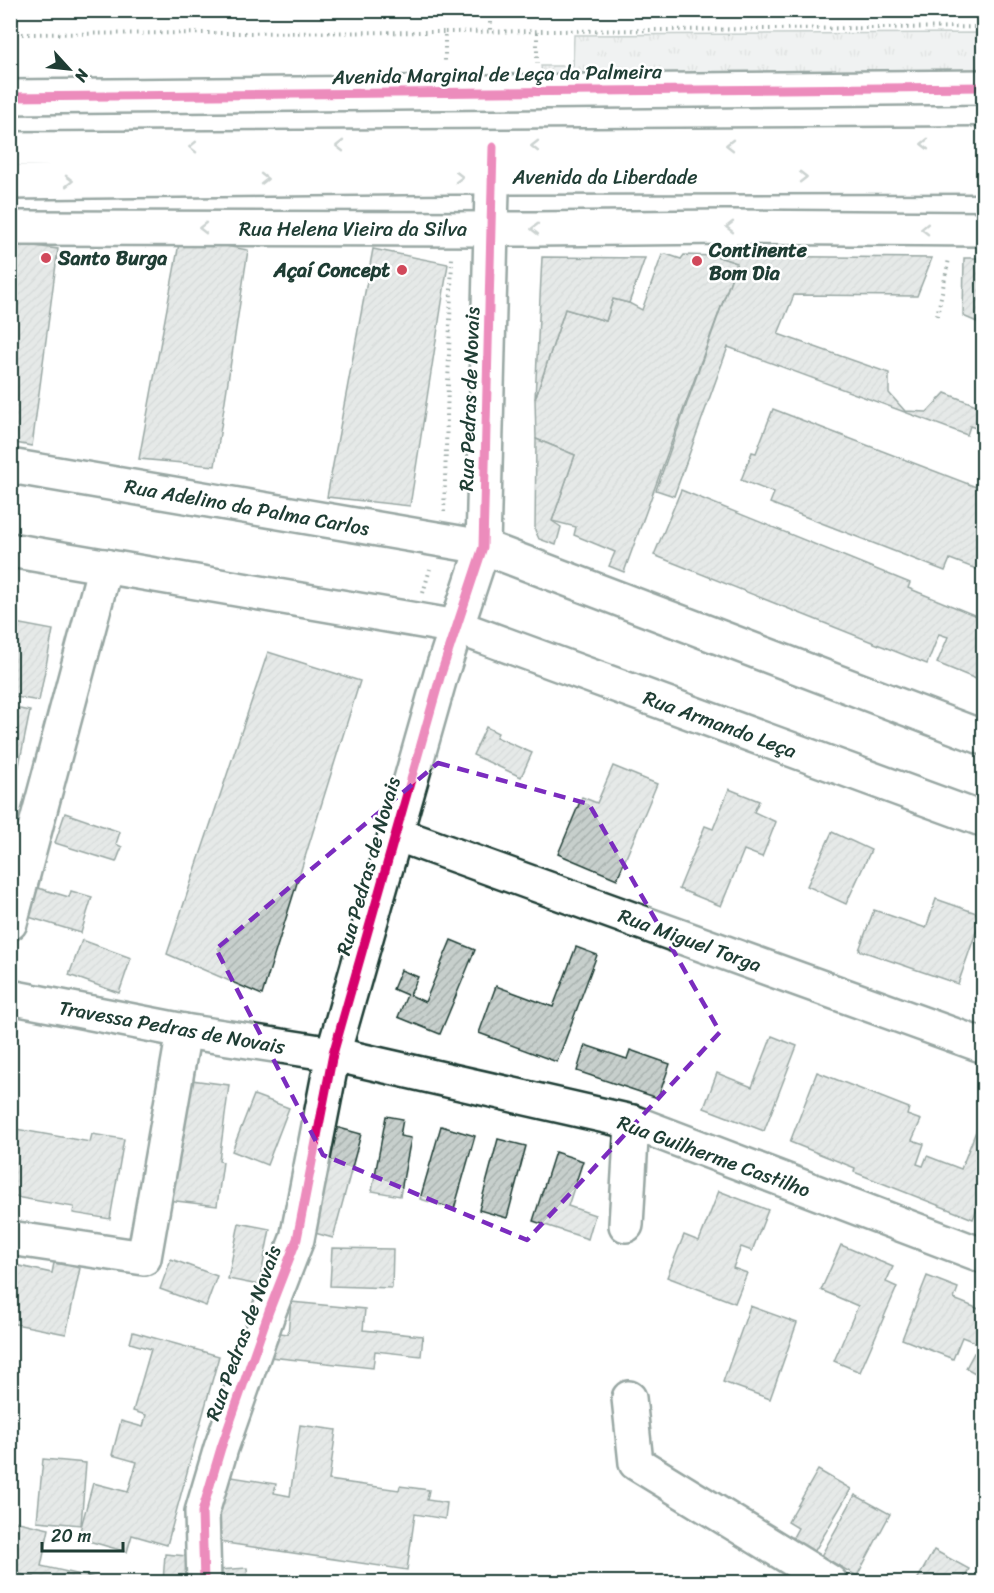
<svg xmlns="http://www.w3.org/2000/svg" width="994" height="1593" viewBox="0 0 994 1593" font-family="Sriracha,sans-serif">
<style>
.grass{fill:url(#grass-tufts);stroke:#7e908b;stroke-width:1.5}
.building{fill:url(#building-hatch);stroke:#1f3d34;stroke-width:1.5}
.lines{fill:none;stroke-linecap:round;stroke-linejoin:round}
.minor-casing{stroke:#1f3d34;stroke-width:38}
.major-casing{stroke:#1f3d34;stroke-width:38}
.path{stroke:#1f3d34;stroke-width:4;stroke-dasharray:1.5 4.5;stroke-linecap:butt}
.minor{stroke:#fff;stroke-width:33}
.major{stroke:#fff;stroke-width:33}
.cycleway-casing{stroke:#fff;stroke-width:13}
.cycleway{stroke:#d6006c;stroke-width:9}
.oneway{stroke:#8f9e9a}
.marked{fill:none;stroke:#7b2cbf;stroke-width:4.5;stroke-dasharray:12 8;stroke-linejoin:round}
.poi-dot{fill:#d1495b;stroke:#fff;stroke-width:2}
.labels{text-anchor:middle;stroke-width:5;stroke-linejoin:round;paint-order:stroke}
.street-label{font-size:20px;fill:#1f3d34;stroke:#fff}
.poi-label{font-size:20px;font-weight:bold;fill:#1f3d34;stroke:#fff;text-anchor:start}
</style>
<defs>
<pattern id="grass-tufts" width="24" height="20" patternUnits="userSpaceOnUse" patternTransform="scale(1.5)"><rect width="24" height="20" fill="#dee3e2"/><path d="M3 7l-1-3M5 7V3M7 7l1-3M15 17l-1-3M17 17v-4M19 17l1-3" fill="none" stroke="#bec4c2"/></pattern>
<pattern id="building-hatch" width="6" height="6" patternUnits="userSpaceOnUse" patternTransform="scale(1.5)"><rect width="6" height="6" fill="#c7cfcc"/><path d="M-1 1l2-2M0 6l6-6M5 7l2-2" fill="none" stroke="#aab3b0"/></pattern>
</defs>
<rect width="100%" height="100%" fill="#fff"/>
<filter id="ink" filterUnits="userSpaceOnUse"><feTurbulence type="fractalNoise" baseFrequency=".0167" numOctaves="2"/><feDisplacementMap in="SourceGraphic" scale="12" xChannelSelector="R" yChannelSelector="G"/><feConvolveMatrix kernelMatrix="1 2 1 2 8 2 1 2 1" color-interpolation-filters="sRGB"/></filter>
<g filter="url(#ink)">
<path class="grass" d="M983,33V71L542,74L541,66H573L574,35Z"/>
<g class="building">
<path d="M180,238L248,250L215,466L139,459Z"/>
<path d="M10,243L58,249L32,446L10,442Z"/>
<path d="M373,249L448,264L410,506L327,497Z"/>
<path d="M666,254L681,259L684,255L716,256L737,263L624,572L609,566L615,552L574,535L576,527L552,521L575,455L536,439L535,399L565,309L606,321L613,299L629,303L642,310L662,255Z"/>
<path d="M716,256L932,258L917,296L794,295L778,334L889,373V393L905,411L927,412L945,393L984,408V431L970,426L967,435L728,347L674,496L656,490L737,263Z"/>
<path d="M542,257L645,258L629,303L613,299L606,321L565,309L535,399Z"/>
<path d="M964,258H984V325L963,316Z"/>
<path d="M773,409L984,490V572L950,559L945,571L770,503L774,493L741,480L752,452L756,453Z"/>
<path d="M536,439L575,455L552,521L561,527L556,545L539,539L535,530Z"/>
<path d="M681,490L910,583L908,588L984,619V674L981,681L937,663L948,637L939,634L927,664L654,555Z"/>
<path d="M10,622L53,630L39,701L10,696Z"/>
<path d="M268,652L360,681L262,995L167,954Z"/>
<path d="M10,707L30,711L17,775L10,773Z"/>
<path d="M486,727L498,733L496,737L532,753L521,777L473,755Z"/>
<path d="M613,766L657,784L617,879L558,854L582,797L597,803Z"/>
<path d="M729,789L759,801L754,812L776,822L762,857L744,850L721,906L679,889L705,826L713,829Z"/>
<path d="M65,813L120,832L116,844L122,847L116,862L55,843Z"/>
<path d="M832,832L871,850L846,904L807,886Z"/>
<path d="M31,886L69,897L71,891L92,897L81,933L22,915Z"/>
<path d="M936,899L982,915L958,984L859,950L874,910L926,928Z"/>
<path d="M82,940L131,958L119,993L69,975Z"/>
<path d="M451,940L475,950L440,1034L398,1017L407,995L393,989L401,970L418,977L410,995L425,1002Z"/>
<path d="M576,947L597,955L557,1062L479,1033L496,986L553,1007Z"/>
<path d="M772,1036L797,1046L764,1131L704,1108L717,1073L752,1087Z"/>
<path d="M585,1045L627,1059L630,1050L670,1064L658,1098L577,1071Z"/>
<path d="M817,1072L909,1108L907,1115L921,1120L912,1140L924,1144L917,1164L923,1166L927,1156L961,1169L984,1111V1193L973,1219L854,1172L855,1168L790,1142Z"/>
<path d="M184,1079L229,1085L219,1161L223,1162L217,1206L168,1200Z"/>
<path d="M254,1095L289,1108L267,1165L232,1151Z"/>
<path d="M386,1116L403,1119L400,1136L411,1138L400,1196L372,1191Z"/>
<path d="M332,1126L361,1134L333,1238L304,1230Z"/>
<path d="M441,1126L475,1136L454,1209L420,1199Z"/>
<path d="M10,1128L90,1142L92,1134L124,1139L110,1219L73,1213L74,1207L10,1196Z"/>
<path d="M498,1139L526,1146L507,1218L479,1210Z"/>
<path d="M555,1152L583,1161L568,1206L595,1215L588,1239L533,1221Z"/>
<path d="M719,1191L768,1210L752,1251L741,1247L733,1268L747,1273L735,1303L667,1277L684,1235L699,1241Z"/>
<path d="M239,1223L270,1229L259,1285L228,1279Z"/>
<path d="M841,1245L893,1267L886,1282L897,1287L860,1372L834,1361L858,1306L821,1290Z"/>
<path d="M332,1248L393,1249L392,1288L330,1286Z"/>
<path d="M171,1259L217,1276L206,1306L160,1289Z"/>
<path d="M54,1263L80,1268L66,1334L10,1323V1264L52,1273Z"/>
<path d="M927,1276L958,1288L954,1299L984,1311V1327L977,1343L962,1337L953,1359L902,1339Z"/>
<path d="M291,1302L365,1309L363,1330L423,1336L421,1356L375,1351L373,1368L270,1357L272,1332L288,1334Z"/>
<path d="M750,1306L797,1323L770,1399L723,1382Z"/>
<path d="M133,1332L219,1356L167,1545L132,1535L127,1552L78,1538L93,1483L128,1492L137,1462L112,1455L121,1421L143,1427L146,1415L133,1411L151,1349L130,1343Z"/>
<path d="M984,1342V1378L966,1368L974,1353L977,1354Z"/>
<path d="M300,1425L336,1430L329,1480L399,1490L400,1486L429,1490L427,1500L447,1503L445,1519L415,1514L407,1570L206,1540L211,1508L221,1509L226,1476L276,1484L274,1493L290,1496Z"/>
<path d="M43,1459L86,1463L81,1525L37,1521Z"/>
<path d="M818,1470L851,1489L813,1554L791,1541L798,1528L788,1522Z"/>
<path d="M855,1495L890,1514L857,1576L821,1556Z"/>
<path d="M10,1520L49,1529L41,1566L99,1579V1582H33L34,1577L10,1572Z"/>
<path d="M934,1550L969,1569L962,1582H916Z"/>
<path d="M165,1554L198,1557L196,1582H163Z"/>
<path d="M247,1568L248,1582H204L203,1571Z"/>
</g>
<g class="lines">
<defs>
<g id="minor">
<path d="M10,97L984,87"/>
<path d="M10,228L535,229L725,227L984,229"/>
<path d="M10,466L483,547L984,738"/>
<path d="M10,550L457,627L984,820"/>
<path d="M396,834L984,1046"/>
<path d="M10,923L105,566"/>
<path d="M10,997L184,1031L333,1054L632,1122L984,1256"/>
<path d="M626,1225L632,1122"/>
<path d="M10,1238L144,1258L184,1031"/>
<path d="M629,1398L636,1463L830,1582"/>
<path d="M204,1582L202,1512L221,1448L269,1311L297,1239L333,1054L441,674L483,547L493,150"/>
</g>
<g id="major">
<path d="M10,149L984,144"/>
<path d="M10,182L447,177L984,176"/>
</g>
</defs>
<use href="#minor" class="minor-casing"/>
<use href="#major" class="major-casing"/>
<g class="path">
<path d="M490,10V31"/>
<path d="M445,32L984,27"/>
<path d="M10,34L445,32V64"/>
<path d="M537,64V30"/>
<path d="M937,316L949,259"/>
<path d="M444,512L452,258"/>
<path d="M423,593L430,569"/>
</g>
<use href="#minor" class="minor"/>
<use href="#major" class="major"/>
<defs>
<g id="cycleway">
<path d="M10,97L984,87"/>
<path d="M204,1582L202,1512L221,1448L269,1311L297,1239L333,1054L441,674L483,547L493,147"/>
</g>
</defs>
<use href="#cycleway" class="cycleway-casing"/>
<use href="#cycleway" class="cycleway"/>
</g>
<defs><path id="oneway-chevron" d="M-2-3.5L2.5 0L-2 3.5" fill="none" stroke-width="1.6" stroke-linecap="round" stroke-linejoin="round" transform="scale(1.5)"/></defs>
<g class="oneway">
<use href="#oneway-chevron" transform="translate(925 144) rotate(180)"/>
<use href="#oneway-chevron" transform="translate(730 145) rotate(180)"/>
<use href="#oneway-chevron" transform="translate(340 146) rotate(-180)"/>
<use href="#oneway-chevron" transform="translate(535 146) rotate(180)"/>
<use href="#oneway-chevron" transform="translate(193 147) rotate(179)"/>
<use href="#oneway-chevron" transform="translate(459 177)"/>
<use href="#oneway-chevron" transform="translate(803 177)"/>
<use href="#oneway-chevron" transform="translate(264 179)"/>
<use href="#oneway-chevron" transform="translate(69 181) rotate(-1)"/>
<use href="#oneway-chevron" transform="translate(730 227) rotate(-180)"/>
<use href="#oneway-chevron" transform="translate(203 228) rotate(-180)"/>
<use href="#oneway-chevron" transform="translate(535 229) rotate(180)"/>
<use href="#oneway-chevron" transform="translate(925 229) rotate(179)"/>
</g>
</g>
<path d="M0 0H994V1593H0ZM438,763L589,804L720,1032L527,1240L323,1155L216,949Z" fill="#fff" fill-opacity=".55" fill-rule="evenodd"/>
<path class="marked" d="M438,763L589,804L720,1032L527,1240L323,1155L216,949Z"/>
<g class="poi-dot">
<circle cx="46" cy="258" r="6"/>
<circle cx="697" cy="261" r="6"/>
<circle cx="402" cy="270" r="6"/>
</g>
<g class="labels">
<g class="street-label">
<text transform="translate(497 74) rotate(-1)" y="7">Avenida Marginal de Leça da Palmeira</text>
<text x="605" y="184">Avenida da Liberdade</text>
<text x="353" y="236">Rua Helena Vieira da Silva</text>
<text transform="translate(469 399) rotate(-88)" y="7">Rua Pedras de Novais</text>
<text transform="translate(247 507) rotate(10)" y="7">Rua Adelino da Palma Carlos</text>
<text transform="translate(720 724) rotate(20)" y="7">Rua Armando Leça</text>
<text transform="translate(368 866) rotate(-74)" y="7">Rua Pedras de Novais</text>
<text transform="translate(690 940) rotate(20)" y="7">Rua Miguel Torga</text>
<text transform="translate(172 1027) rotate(10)" y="7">Travessa Pedras de Novais</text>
<text transform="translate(714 1156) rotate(20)" y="7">Rua Guilherme Castilho</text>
<text transform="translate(243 1333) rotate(-70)" y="7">Rua Pedras de Novais</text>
</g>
<g class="poi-label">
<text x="709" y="257">Continente<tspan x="709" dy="23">Bom Dia</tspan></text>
<text x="58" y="265">Santo Burga</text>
<text x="390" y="277" text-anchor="end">Açaí Concept</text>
</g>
</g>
<rect width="994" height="1593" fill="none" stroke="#fff" stroke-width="36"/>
<rect x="18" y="18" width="958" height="1557" fill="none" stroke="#1f3d34" stroke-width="2" filter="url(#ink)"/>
<g transform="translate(69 69) rotate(117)" stroke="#ffffff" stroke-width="4.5" paint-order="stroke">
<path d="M0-4.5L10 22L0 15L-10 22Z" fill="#1f3d34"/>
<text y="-9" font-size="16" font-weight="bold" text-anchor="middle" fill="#1f3d34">N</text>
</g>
<path d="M42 1542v9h81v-9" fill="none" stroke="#1f3d34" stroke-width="3"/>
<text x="51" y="1542" font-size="18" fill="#1f3d34" stroke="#ffffff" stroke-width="4.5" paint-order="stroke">20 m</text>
</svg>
